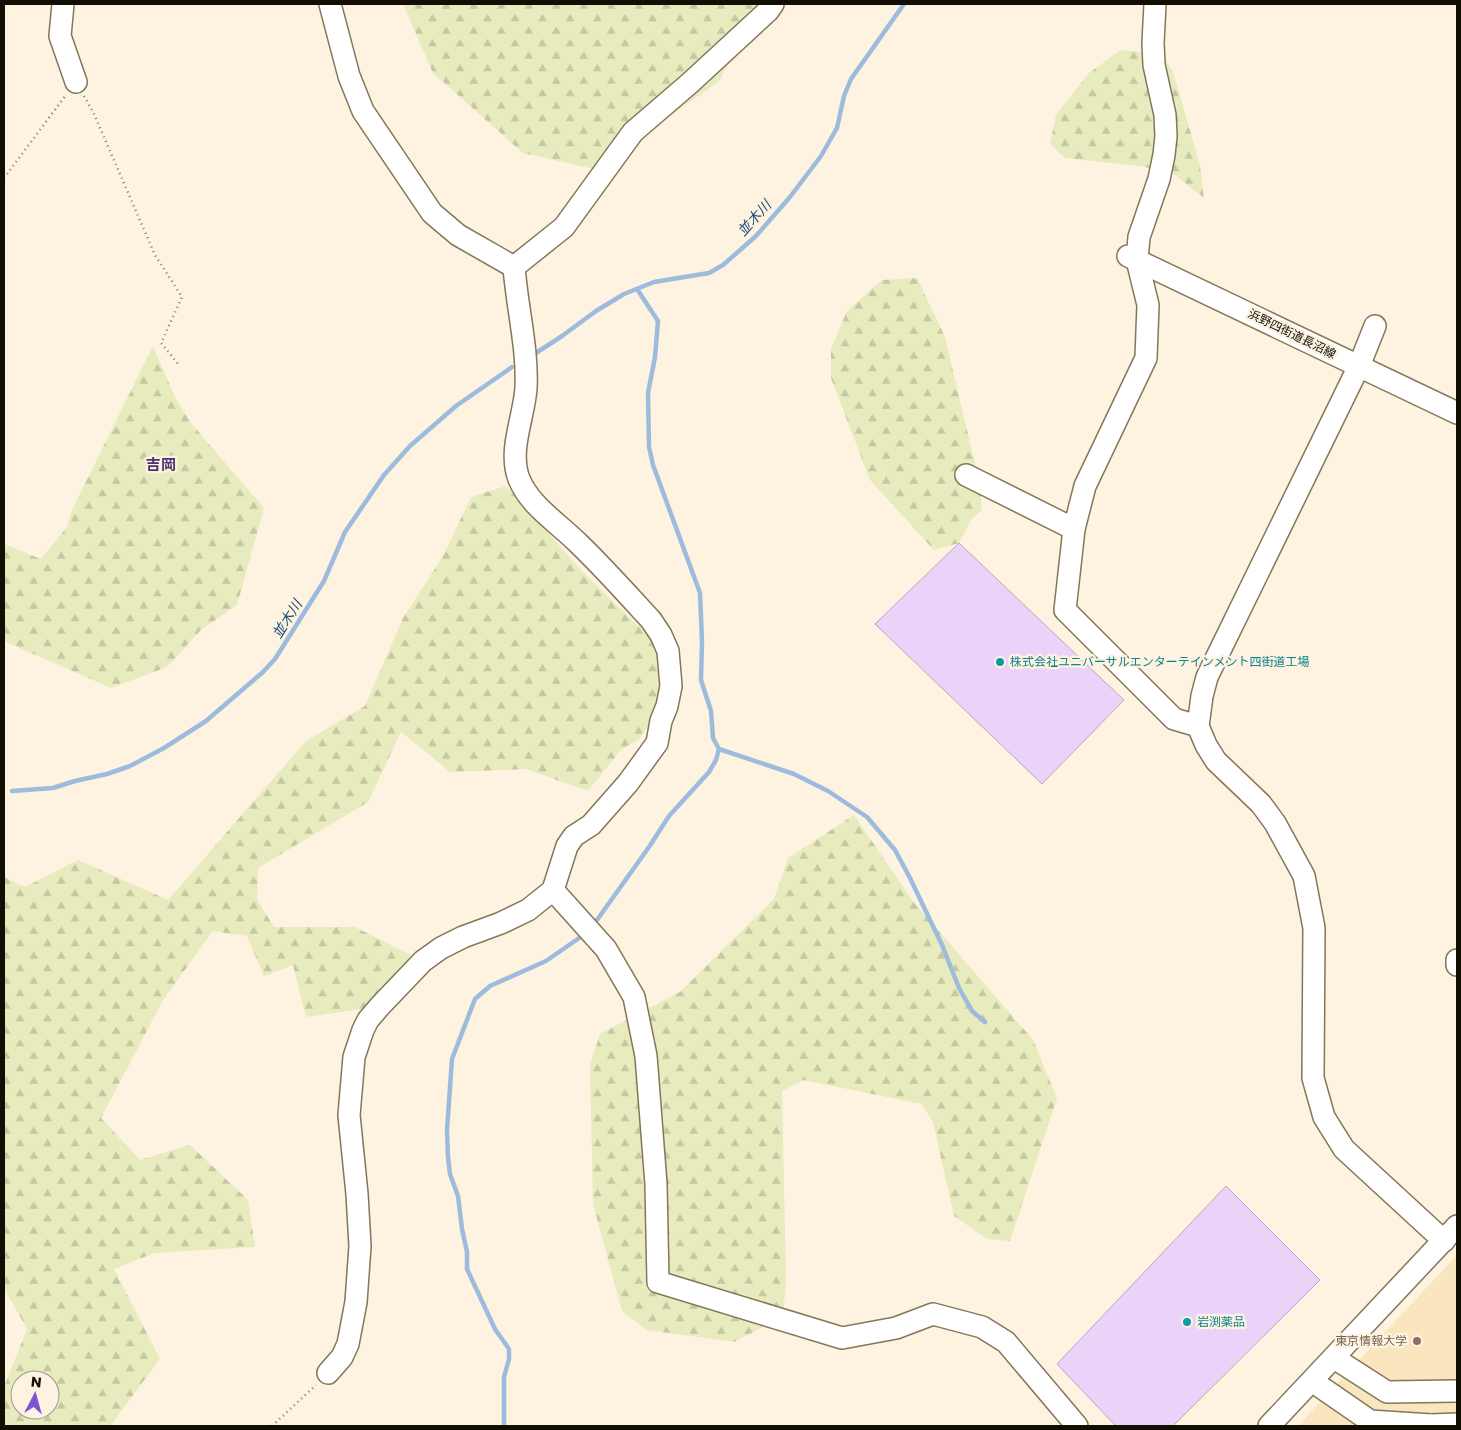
<svg xmlns="http://www.w3.org/2000/svg" width="1461" height="1430" viewBox="0 0 1461 1430" font-family="Poppins,'Noto Sans JP',sans-serif">
<style>
.built{fill:#fae6be}
.forest{fill:url(#forest-firs);fill-rule:evenodd}
.lines{fill:none;stroke-linecap:round;stroke-linejoin:round}
.stream{stroke:#9dbbdd;stroke-width:4.5}
.building{fill:#ebd2f9;stroke:#b9a6c4}
.minor-casing{stroke:#847658;stroke-width:24}
.path{stroke:#817a6c;stroke-width:2.5;stroke-dasharray:1 4;stroke-linecap:butt}
.minor{stroke:#fff;stroke-width:21}
.culture-dot{fill:#0f9aa8;stroke:#fdf3e0;stroke-width:2}
.education-dot{fill:#8d6e63;stroke:#fdf3e0;stroke-width:2}
.labels{text-anchor:middle;stroke-width:4.5;stroke-linejoin:round;paint-order:stroke}
.street-label{font-size:12px;fill:#130e04;stroke:#fdf3e0}
.culture-label{font-size:12px;fill:#0d838f;stroke:#fdf3e0;text-anchor:start}
.education-label{font-size:12px;fill:#785e54;stroke:#fdf3e0;text-anchor:end}
.water-label{font-size:14px;font-style:italic;fill:#214c78;stroke:#fdf3e0}
.quarter-label{font-size:15px;font-weight:bold;fill:#463470;stroke:#fdf3e0}
</style>
<defs>
<pattern id="forest-firs" width="22" height="20" patternUnits="userSpaceOnUse" patternTransform="scale(1.25)"><rect width="22" height="20" fill="#e8ebbe"/><path d="M5 1l3.5 6h-7zM16 11l3.5 6h-7z" fill="#c6c8a2"/></pattern>
</defs>
<rect width="100%" height="100%" fill="#fdf3e0"/>
<path class="built" d="M1457,1255V1426H1298Z"/>
<g class="forest">
<path d="M403,4H764L718,82L594,169L523,153L433,73Z"/>
<path d="M1121,50L1163,55L1174,75L1200,165L1204,198L1171,172L1139,166L1065,158L1050,144L1056,115L1089,73Z"/>
<path d="M917,278L945,337L980,485L982,510L971,520L959,543L934,550L870,480L831,378V349L847,311L882,280Z"/>
<path d="M153,346L175,397L191,423L264,508L237,605L201,630L167,667L111,688L4,641V544L41,559L67,527L72,510Z"/>
<path d="M506,486L583,572L636,624L679,657L676,686L639,739L621,750L588,791L526,769L450,772L401,732L368,802L258,868L257,900L274,927H355L423,961L380,1006L306,1017L293,965L264,976L247,936L213,931L163,1000L101,1118L140,1160L190,1145L248,1200L255,1247L154,1253L114,1269L160,1359L110,1426H4V1387L27,1329L4,1288V877L25,887L78,860L168,900L306,741L365,706L403,618L443,556L471,497ZM20,1380H50V1410H20Z"/>
<path d="M854,815L912,900L1033,1040L1057,1098L1010,1241L987,1239L954,1216L933,1122L922,1104L803,1080L782,1091L786,1278L783,1317L734,1342L647,1330L622,1311L593,1204L590,1065L600,1034L680,992L774,899L788,858Z"/>
</g>
<g class="lines">
<g class="stream">
<path d="M637,289L658,321L655,357L648,393L649,447L653,465L700,593L702,641L701,680L711,711L713,738L719,749L794,774L828,791L867,817L895,850L910,878L942,945L959,988L972,1011L985,1022"/>
<path d="M536,353L562,336L596,311L624,294L654,282L709,273L723,265L756,236L790,197L821,156L837,128L844,96L851,79L904,4"/>
<path d="M12,791L53,788L75,781L107,774L130,766L164,748L206,721L263,672L275,659L324,581L345,532L384,475L410,446L456,406L512,367"/>
<path d="M592,927L649,847L669,816L709,772L716,760L719,749"/>
<path d="M504,1426V1377L509,1359V1349L495,1329L467,1269V1252L462,1229L458,1196L450,1174L448,1157L447,1130L452,1059L475,999L490,986L546,961L585,934"/>
</g>
</g>
<g class="building">
<path d="M959,543L1124,700L1042,784L875,624Z"/>
<path d="M1226,1186L1320,1280L1173,1426H1116L1057,1364Z"/>
</g>
<g class="lines">
<defs>
<g id="minor">
<path d="M63,4L60,36L76,82"/>
<path d="M330,4L349,76L363,111L432,213L458,235L514,267"/>
<path d="M1155,4L1153,43L1154,65L1165,115L1166,136L1164,155L1159,179L1139,237L1137,260L1148,305L1146,358L1085,486L1074,529L1065,610L1174,719L1198,726"/>
<path d="M1128,256L1457,413"/>
<path d="M514,267L564,227L633,132L690,83L768,11L773,4"/>
<path d="M1375,326L1359,366L1207,677L1202,696L1198,726L1206,745L1216,761L1261,804L1275,823L1304,876L1314,928L1313,1078L1324,1117L1344,1149L1444,1241"/>
<path d="M966,475L1074,529"/>
<path d="M553,890L606,949L634,997L646,1056L656,1184L658,1282L842,1338L896,1328L933,1314L982,1327L1006,1342L1077,1426"/>
<path d="M1457,960V965"/>
<path d="M1334,1358L1387,1392L1457,1391"/>
<path d="M328,1373L342,1357L348,1344L356,1302L360,1246L357,1194L349,1115L354,1057L363,1030L368,1020L380,1006L423,961L441,948L463,937L501,923L528,910L553,890L567,846L574,836L591,825L628,783L657,743L661,721L667,706L671,686L668,651L661,635L651,620C627,594 603,567 578,543C558,523 530,506 519,479C508,450 524,418 526,388C528,349 517,307 514,267"/>
<path d="M1312,1381L1370,1421L1431,1425V1426"/>
<path d="M1431,1425L1457,1424"/>
<path d="M1269,1426L1457,1226"/>
</g>
</defs>
<use href="#minor" class="minor-casing"/>
<g class="path">
<path d="M84,96L94,114L155,255L182,297L161,343L179,365"/>
<path d="M4,178L66,95"/>
<path d="M272,1426L316,1385"/>
</g>
<use href="#minor" class="minor"/>
</g>
<g class="culture-dot">
<circle cx="1000" cy="662" r="5"/>
<circle cx="1187" cy="1322" r="5"/>
</g>
<circle class="education-dot" cx="1417" cy="1341" r="5"/>
<g class="labels">
<g class="street-label">
<text transform="translate(1292 334) rotate(26)" y="4">浜野四街道長沼線</text>
</g>
<g class="culture-label">
<text x="1010" y="666">株式会社ユニバーサルエンターテインメント四街道工場</text>
<text x="1197" y="1326">岩渕薬品</text>
</g>
<g class="education-label">
<text x="1407" y="1345">東京情報大学</text>
</g>
<g class="water-label">
<text transform="translate(754 218) rotate(-48)" y="5">並木川</text>
<text transform="translate(287 619) rotate(-58)" y="5">並木川</text>
</g>
<g class="quarter-label">
<text x="161" y="470">吉岡</text>
</g>
</g>
<rect width="1461" height="1430" fill="none" stroke="#130e04" stroke-width="10"/>
<g transform="translate(35 1395) rotate(6)"><circle r="24" fill="#fdf3e0" stroke="#9f9788"/>
<path d="M0-4L9 19L0 12L-9 19Z" fill="#7d55ce"/>
<text y="-8" font-size="14" font-weight="bold" text-anchor="middle" fill="#130e04">N</text>
</g>
</svg>
